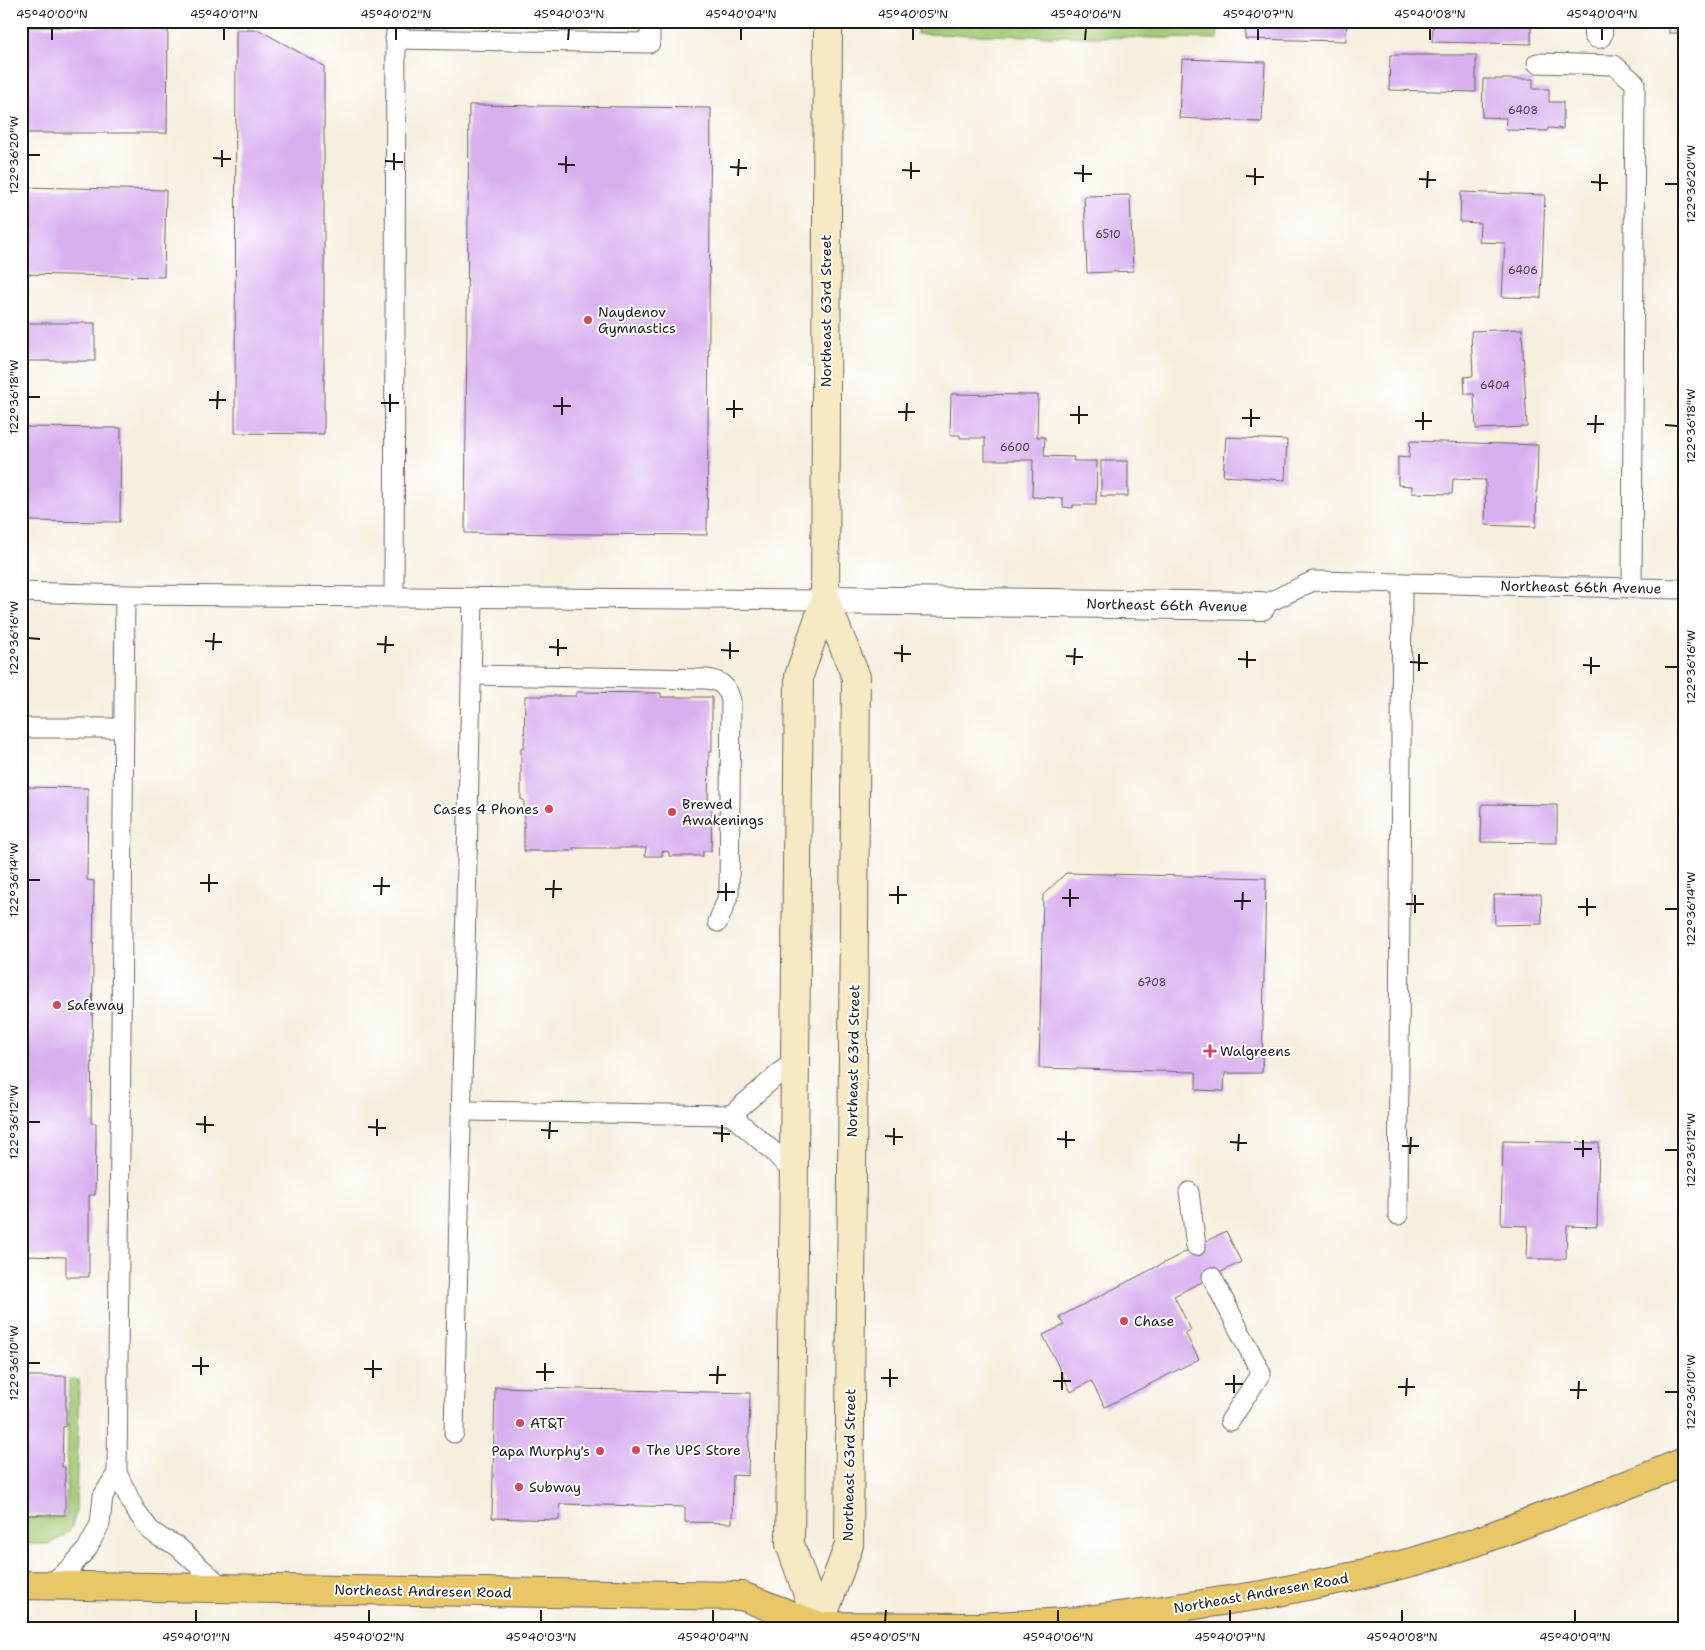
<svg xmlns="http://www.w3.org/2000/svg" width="1705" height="1650" viewBox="0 0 1705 1650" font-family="'Shantell Sans',sans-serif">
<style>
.green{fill:#a5ca75;stroke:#607348}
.building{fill:#d9b0ef}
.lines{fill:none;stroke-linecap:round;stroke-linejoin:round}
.service-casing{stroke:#686660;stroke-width:21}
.minor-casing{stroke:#686660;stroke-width:30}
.secondary-casing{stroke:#686660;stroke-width:30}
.primary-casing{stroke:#686660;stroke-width:30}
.service{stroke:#fff;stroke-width:19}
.minor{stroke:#fff;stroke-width:28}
.secondary{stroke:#f6e9c3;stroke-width:28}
.primary{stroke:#e9c769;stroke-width:28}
.ticks{fill:none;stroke:#1c1c1c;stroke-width:2}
.poi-dot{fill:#d1495b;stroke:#fff;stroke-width:2}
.labels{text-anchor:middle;stroke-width:4;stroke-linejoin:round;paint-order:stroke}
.number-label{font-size:11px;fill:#4b4151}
.street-label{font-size:14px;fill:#1c1c1c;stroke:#fff}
.poi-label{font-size:14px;fill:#1c1c1c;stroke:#fff;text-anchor:start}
.neatline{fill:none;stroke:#1c1c1c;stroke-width:2}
.ticks-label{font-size:12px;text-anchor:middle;fill:#1c1c1c}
</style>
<rect width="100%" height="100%" fill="#fff"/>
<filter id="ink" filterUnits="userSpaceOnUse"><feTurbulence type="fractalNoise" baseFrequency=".02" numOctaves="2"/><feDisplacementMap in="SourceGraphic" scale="10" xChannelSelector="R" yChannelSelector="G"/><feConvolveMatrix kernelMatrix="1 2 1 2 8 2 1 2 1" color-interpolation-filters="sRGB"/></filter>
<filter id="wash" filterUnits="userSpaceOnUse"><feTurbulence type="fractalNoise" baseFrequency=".0096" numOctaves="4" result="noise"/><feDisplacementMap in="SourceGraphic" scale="20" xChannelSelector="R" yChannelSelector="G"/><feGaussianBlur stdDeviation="1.12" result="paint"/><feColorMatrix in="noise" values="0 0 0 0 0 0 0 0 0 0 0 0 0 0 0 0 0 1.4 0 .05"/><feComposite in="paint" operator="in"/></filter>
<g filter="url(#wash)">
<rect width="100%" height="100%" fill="#f6efdf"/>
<g class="green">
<path d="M917,21H1218L1217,39L917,34Z"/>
<path d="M69,1379L79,1380L76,1513L71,1529L64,1536L49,1544H21V1518L66,1517Z"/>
</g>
<g id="blocks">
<g class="building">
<path d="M1246,21H1347L1346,41L1245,39Z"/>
<path d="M1433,21H1537V25H1531V44L1432,42Z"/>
<rect x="1669" y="21" width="15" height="12"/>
<path d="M21,27H168L167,133H21Z"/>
<path d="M236,30H259L324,66V434L235,433Z"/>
<path d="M1390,55H1476V92L1389,90Z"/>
<path d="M1182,59L1265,62L1262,122L1179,118Z"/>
<path d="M1483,79H1533V89H1549V102H1563V129L1548,128L1547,131L1505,130L1506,118L1482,117Z"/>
<path d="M469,105L711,108L707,535L465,533Z"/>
<path d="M21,187L166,190L164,277L21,274Z"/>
<path d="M1461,192L1545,195L1541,298L1502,297L1505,243L1479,242L1480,223L1460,222Z"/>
<path d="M1130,195L1133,271L1087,273L1084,196Z"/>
<rect x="21" y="323" width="74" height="38"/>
<path d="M1522,329L1527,427L1476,429L1474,394H1465L1464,377L1473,376L1471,331Z"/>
<path d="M951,394L1038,395L1037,437H1045L1044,456L1074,457L1073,461H1097L1096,505H1073V508L1063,507V498L1032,497L1033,460H985V438H960V435H950Z"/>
<path d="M21,427L121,428L120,522L21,521Z"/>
<path d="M1226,437L1287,440L1285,480L1223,476Z"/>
<path d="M1410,441L1538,445L1536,527L1485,525L1486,480L1453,479L1452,494L1412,493V486L1398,485V457L1409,458Z"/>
<rect x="1101" y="461" width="27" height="35"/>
<path d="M576,692L661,693V697H712V751H709L708,800H712L711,851H703V856H669V852L662,851V856H645L646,848H573V851H524V800H521V748H524L525,696H576Z"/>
<path d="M21,787L88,788L87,880L94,881L91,1123H96V1140L95,1195H89V1277H66V1257L21,1256Z"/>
<path d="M1482,804L1557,805V843L1481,842Z"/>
<path d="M1066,873L1266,878L1262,1073H1225L1224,1091L1196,1090V1072L1039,1068L1043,895Z"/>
<path d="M1541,894L1542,924L1495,925L1494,895Z"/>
<path d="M1503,1141L1599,1143L1597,1227L1567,1226L1566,1259H1527L1528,1226L1501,1225Z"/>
<path d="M1226,1231L1241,1262L1174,1296L1191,1330L1185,1333L1199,1359L1105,1407L1091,1381L1071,1392L1043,1335L1064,1325L1059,1317Z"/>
<path d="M21,1376H66V1426L63,1427L62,1467H65V1515H21Z"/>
<path d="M495,1387L750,1393L748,1476L733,1475L732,1523L685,1522V1507L560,1504L559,1520L492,1518Z"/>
</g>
</g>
</g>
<g filter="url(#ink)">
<use href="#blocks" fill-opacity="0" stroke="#686660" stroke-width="1"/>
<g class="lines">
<defs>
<g id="service">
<path d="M395,39L650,43V21"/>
<path d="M1537,63L1614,65L1635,83L1632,588"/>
<path d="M21,592L125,595L825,600"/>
<path d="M125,595L117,1473L134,1508L150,1530L161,1538L176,1545L223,1588"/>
<path d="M394,597L396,21"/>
<path d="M1261,606L1313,581L1684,589"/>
<path d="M471,675L706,679C720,680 728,687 731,701L729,894L718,922"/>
<path d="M21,728H124"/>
<path d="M462,1111L731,1115L774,1152L794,1174"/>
<path d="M731,1115L796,1059"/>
<path d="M1189,1192L1196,1246"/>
<path d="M1398,1215L1402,583"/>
<path d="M1212,1277L1261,1373L1230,1421"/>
<path d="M454,1433L473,597"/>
<path d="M48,1586L71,1567L87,1549L100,1524L103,1496L117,1473"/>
</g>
<g id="minor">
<path d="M1598,34V21"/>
<path d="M825,600L1261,606"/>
</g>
<g id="secondary">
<path d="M819,1626L790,1544L799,676L825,600L828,21"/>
<path d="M819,1626L849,1545L856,677L825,600"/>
</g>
<path id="primary" d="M21,1585L742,1596L819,1626L979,1627L1080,1621L1150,1612L1268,1594L1360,1575L1416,1561L1473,1543L1609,1492L1684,1462"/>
</defs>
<use href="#service" class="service-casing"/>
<use href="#minor" class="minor-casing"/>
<use href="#secondary" class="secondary-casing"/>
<use href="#primary" class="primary-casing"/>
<use href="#service" class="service"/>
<use href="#minor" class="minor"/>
<use href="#secondary" class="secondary"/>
<use href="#primary" class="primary"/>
</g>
</g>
<path class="ticks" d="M52,40V28M224,40V28M396,40V28M568,40L569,28M741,40V28M913,40V28M1085,40L1086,28M1258,40V28M1430,40V28M1602,40V28M28,155H40M213,158L231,159M385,161L403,162M558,164L575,165M222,167V150M730,167L747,168M394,170V153M902,170L920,171M566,173V156M1074,173L1092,174M738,176L739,159M1246,176L1264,177M911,179V162M1419,179L1436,180M1083,182V165M1591,182L1608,183M1665,184H1678M1255,185V168M1427,188L1428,171M1600,191V174M28,397H40M209,400H226M381,403H399M553,406H571M217,409L218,391M726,409H743M390,412V394M898,412H915M562,415V397M1070,415H1088M734,418V400M1242,418H1260M906,421L907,403M1415,421H1432M1079,424V406M1587,424H1604M1665,425L1678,426M1251,427V409M1423,430V412M1595,433L1596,415M28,638L40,639M205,641L222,642M377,644L394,645M549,647L567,648M213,650L214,633M721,650L739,651M385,653L386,636M894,653L911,654M558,656V639M1066,656L1083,657M730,659V642M1238,659L1256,660M902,662V645M1410,662L1428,663M1074,665L1075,648M1583,665L1600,666M1665,667H1678M1247,668V651M1419,671V654M1591,674V657M28,880H40M200,883H218M373,886H390M545,889H562M209,892V874M717,892H735M381,895L382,877M889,895H907M553,898L554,880M1062,898H1079M726,901V883M1234,901H1251M898,904V886M1406,904H1424M1070,907V889M1578,907H1596M1665,909H1678M1242,910L1243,892M1415,913V895M1587,916V898M28,1122H40M196,1124L214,1125M368,1127L386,1128M541,1130L558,1131M205,1133V1116M713,1133L730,1134M377,1136V1119M885,1136L903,1137M549,1139L550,1122M1057,1139L1075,1140M722,1142V1125M1230,1142L1247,1143M894,1145V1128M1402,1146H1419M1066,1148V1131M1574,1149H1592M1665,1150H1678M1238,1151L1239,1134M1410,1154L1411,1137M1583,1157V1140M28,1363H40M192,1366H209M364,1369H382M536,1372H554M201,1375V1357M709,1375H726M373,1378V1360M881,1378H898M545,1381V1363M1053,1381H1071M717,1384L718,1366M1225,1384H1243M890,1387V1369M1398,1387H1415M1062,1390V1372M1570,1390H1587M1665,1392H1678M1234,1393V1375M1406,1396L1407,1378M1578,1399L1579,1381M196,1622V1610M369,1622V1610M541,1622V1610M713,1622V1610M885,1622L886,1610M1058,1622V1610M1230,1622V1610M1402,1622V1610M1575,1622V1610"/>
<g class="poi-dot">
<circle cx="588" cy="320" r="5"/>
<circle cx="549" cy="809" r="5"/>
<circle cx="672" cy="812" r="5"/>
<circle cx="57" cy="1005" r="5"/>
<path d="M1207.5 1043.5h5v5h5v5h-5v5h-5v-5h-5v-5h5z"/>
<circle cx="1124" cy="1321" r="5"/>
<circle cx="520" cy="1423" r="5"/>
<circle cx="636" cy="1450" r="5"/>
<circle cx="600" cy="1451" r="5"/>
<circle cx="519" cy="1487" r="5"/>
</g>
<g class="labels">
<g class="number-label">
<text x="1523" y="114">6408</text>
<text x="1108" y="238">6510</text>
<text x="1523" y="274">6406</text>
<text x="1495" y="389">6404</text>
<text x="1015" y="451">6600</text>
<text x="1152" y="986">6708</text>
</g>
<g class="street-label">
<text transform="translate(826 311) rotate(-90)" y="5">Northeast 63rd Street</text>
<text transform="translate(1581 587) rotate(1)" y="5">Northeast 66th Avenue</text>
<text transform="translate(1167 605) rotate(1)" y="5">Northeast 66th Avenue</text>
<text transform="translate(853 1061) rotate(-89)" y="5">Northeast 63rd Street</text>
<text transform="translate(849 1465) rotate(-89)" y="5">Northeast 63rd Street</text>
<text transform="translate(423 1591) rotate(1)" y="5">Northeast Andresen Road</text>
<text transform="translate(1261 1593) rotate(-10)" y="5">Northeast Andresen Road</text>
</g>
<g class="poi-label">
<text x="598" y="317">Naydenov<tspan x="598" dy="16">Gymnastics</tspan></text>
<text x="682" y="809">Brewed<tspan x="682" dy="16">Awakenings</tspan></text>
<text x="539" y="814" text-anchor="end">Cases 4 Phones</text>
<text x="67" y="1010">Safeway</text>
<text x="1220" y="1056">Walgreens</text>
<text x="1134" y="1326">Chase</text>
<text x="530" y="1428">AT&amp;T</text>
<text x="646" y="1455">The UPS Store</text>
<text x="590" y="1456" text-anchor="end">Papa Murphy's</text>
<text x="529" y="1492">Subway</text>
</g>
</g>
<rect width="1705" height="1650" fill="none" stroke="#fff" stroke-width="55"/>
<rect x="28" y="28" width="1650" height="1594" class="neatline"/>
<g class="ticks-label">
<text x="52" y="18">45°40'00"N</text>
<text x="224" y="18">45°40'01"N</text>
<text x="396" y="18">45°40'02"N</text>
<text x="569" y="18">45°40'03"N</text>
<text x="741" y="18">45°40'04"N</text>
<text x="913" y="18">45°40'05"N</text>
<text x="1086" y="18">45°40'06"N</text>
<text x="1258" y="18">45°40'07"N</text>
<text x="1430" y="18">45°40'08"N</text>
<text x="1602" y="18">45°40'09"N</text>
<text transform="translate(14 155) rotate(-90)" y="4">122°36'20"W</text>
<text transform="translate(1691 184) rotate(-90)" y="4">122°36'20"W</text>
<text transform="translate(14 397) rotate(-90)" y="4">122°36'18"W</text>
<text transform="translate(1691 426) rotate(-90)" y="4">122°36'18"W</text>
<text transform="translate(14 638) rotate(-90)" y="4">122°36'16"W</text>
<text transform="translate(1691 667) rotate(-90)" y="4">122°36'16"W</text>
<text transform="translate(14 880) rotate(-90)" y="4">122°36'14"W</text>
<text transform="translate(1691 909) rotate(-90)" y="4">122°36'14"W</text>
<text transform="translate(14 1122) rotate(-90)" y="4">122°36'12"W</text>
<text transform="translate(1691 1150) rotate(-90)" y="4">122°36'12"W</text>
<text transform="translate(14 1363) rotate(-90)" y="4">122°36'10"W</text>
<text transform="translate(1691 1392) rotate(-90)" y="4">122°36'10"W</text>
<text x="196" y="1641">45°40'01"N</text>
<text x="369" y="1641">45°40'02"N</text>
<text x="541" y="1641">45°40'03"N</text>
<text x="713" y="1641">45°40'04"N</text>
<text x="885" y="1641">45°40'05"N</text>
<text x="1058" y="1641">45°40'06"N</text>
<text x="1230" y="1641">45°40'07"N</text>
<text x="1402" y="1641">45°40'08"N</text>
<text x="1575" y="1641">45°40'09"N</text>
</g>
</svg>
